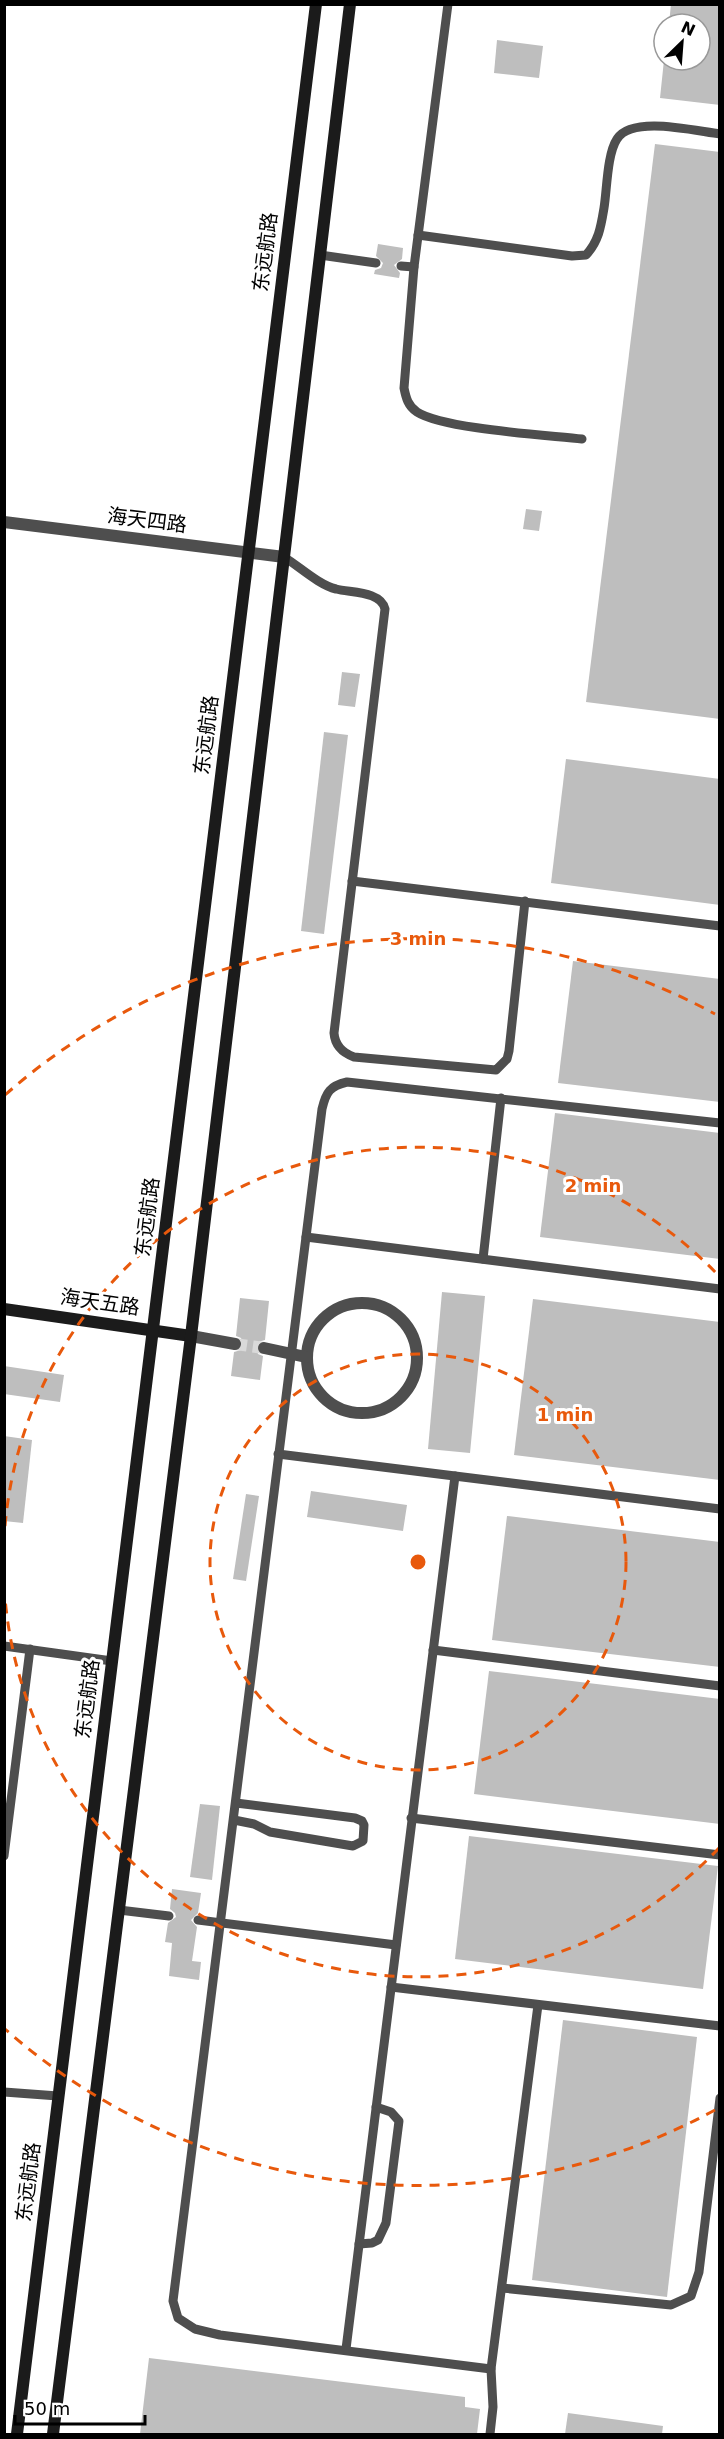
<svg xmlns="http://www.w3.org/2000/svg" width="724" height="2439" viewBox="0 0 724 2439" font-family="'DejaVu Sans','Noto Sans SC',sans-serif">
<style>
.building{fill:#bebebe}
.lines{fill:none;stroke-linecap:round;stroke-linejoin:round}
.street-tunnel{stroke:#d9d9d9;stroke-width:12;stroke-dasharray:12 6;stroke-linecap:butt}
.lane{stroke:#4e4e4e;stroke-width:9}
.street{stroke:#4e4e4e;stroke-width:12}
.secondary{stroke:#1b1b1b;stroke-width:12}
.ring{fill:none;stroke:#e8590c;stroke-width:3;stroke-dasharray:10 8}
.labels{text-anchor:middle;stroke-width:6;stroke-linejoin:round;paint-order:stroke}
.street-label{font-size:20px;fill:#000;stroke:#fff}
.centre{fill:#e8590c;stroke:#fff;stroke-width:3}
.ring-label{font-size:18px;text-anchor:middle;font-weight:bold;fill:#e8590c;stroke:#fff;stroke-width:6;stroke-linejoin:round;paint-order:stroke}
</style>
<rect width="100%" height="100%" fill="#fff"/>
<g class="building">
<path d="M671,4H720V105L660,98L664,60H700V24H669Z"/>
<path d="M497,40L543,46L539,78L494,73Z"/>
<path d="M655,144L720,152V719L586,702Z"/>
<path d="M378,244L403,248L402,259L394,265L400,273L399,278L374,274L375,270L381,268L383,263L376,256Z"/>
<path d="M526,509L542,511L539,531L523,529Z"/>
<path d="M342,672L360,674L355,707L338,705Z"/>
<path d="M324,732L348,735L324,934L301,931Z"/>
<path d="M566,759L720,779V905L551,883Z"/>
<path d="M573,961L720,979V1102L558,1083Z"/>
<path d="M555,1113L720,1133V1259L540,1237Z"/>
<path d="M442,1292L485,1296L470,1453L428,1449Z"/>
<path d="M240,1298L269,1301L265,1340L258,1342L256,1347L258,1354L263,1356L260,1380L231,1376L234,1352L241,1350L243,1345L241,1338L236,1336Z"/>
<path d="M533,1299L720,1322V1480L514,1455Z"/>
<path d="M4,1366L64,1375L60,1402L4,1394Z"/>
<path d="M4,1436L32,1440L23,1523L4,1521Z"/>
<path d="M311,1491L407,1505L403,1531L307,1517Z"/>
<path d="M246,1494L259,1496L246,1581L233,1579Z"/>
<path d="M507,1516L720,1542V1667L492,1640Z"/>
<path d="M489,1671L720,1699V1824L474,1794Z"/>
<path d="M200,1804L220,1806L212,1880L190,1877Z"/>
<path d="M469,1836L718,1866L703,1989L455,1959Z"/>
<path d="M172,1889L201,1893L198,1913L191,1920L197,1927L192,1961L201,1962L199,1980L169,1976L172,1943L165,1942L168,1923L176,1917L175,1913L170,1909Z"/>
<path d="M563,2020L697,2037L667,2297L532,2280Z"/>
<path d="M149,2358L465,2397V2407L480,2409L477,2434H140Z"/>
<path d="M568,2413L663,2426L662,2434H565Z"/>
</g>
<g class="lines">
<path class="street-tunnel" d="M235,1344L264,1348"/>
<g class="lane">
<path d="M448,4L414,267L404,388C406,398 408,406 417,412C443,429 547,435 582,439"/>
<path d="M418,235L572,256L586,255C599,241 601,226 604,208C607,190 607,154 617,139C632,115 695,131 720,134"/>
<path d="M320,255L376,263"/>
<path d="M401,266L414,267"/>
<path d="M284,557C300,567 319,585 336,589C351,593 381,591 385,609L334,1033C335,1046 343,1053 354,1057L496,1070L507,1059L509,1051L525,901"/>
<path d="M352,881L720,926"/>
<path d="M306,1237L720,1289"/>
<path d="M483,1259L501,1098"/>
<path d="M278,1454L720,1509"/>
<path d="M4,1646L112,1661"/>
<path d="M433,1650L720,1686"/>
<path d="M411,1818L720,1855"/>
<path d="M234,1820L254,1824L270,1832L353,1846L363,1841L364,1825L362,1821L355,1818L236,1803"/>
<path d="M4,1856L30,1649"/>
<path d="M119,1910L169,1916"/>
<path d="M198,1920L396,1945"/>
<path d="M391,1987L720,2026"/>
<path d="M4,2092L58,2096"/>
<path d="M359,2244L372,2243L378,2240L386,2223L399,2121L391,2112L376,2107"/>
<path d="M502,2288L671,2305L691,2296L699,2272L720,2098"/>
<path d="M346,2349L455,1476"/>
<path d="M491,2369L220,2335L195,2329L178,2318L173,2301L322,1109C326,1092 330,1086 347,1082L720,1123"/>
<path d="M490,2434L493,2407L491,2369L538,2005"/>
</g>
<g class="street">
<path d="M4,522L284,557"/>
<circle cx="362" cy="1358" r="55"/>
<path d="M191,1336L235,1344"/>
<path d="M264,1348L306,1357"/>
</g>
<g class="secondary">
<path d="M4,1309L191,1336"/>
<path d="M17,2434L316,4"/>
<path d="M53,2434L191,1336L350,4"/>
</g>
</g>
<g class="ring">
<circle cx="418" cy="1562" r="208"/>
<path d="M719 1848A415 415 0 0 1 5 1598M5 1526A415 415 0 0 1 719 1276"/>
<path d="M715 2110A623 623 0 0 1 5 2029M5 1095A623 623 0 0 1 715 1014"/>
</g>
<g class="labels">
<g class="street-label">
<text transform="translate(265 252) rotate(-83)" y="7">东远航路</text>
<text transform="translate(147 520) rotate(7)" y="7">海天四路</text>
<text transform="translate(206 735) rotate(-83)" y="7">东远航路</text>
<text transform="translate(147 1217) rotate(-83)" y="7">东远航路</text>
<text transform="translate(100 1302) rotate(8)" y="7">海天五路</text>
<text transform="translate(87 1699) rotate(-83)" y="7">东远航路</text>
<text transform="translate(28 2182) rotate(-83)" y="7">东远航路</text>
</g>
</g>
<circle cx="418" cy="1562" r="9" class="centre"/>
<g class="ring-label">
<text x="418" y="945">3 min</text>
<text x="593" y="1192">2 min</text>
<text x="565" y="1421">1 min</text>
</g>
<rect width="724" height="2439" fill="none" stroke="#000000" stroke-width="12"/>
<g transform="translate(682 42) rotate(25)"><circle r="28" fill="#ffffff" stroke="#999999" stroke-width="1.5"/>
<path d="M0-4.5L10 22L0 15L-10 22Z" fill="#000000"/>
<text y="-9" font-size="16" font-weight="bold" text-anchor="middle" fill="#000000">N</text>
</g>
<path d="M15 2415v9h130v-9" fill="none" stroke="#000000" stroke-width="3"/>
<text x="24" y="2415" font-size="18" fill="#000000" stroke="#ffffff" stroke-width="4.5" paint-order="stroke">50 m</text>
</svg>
